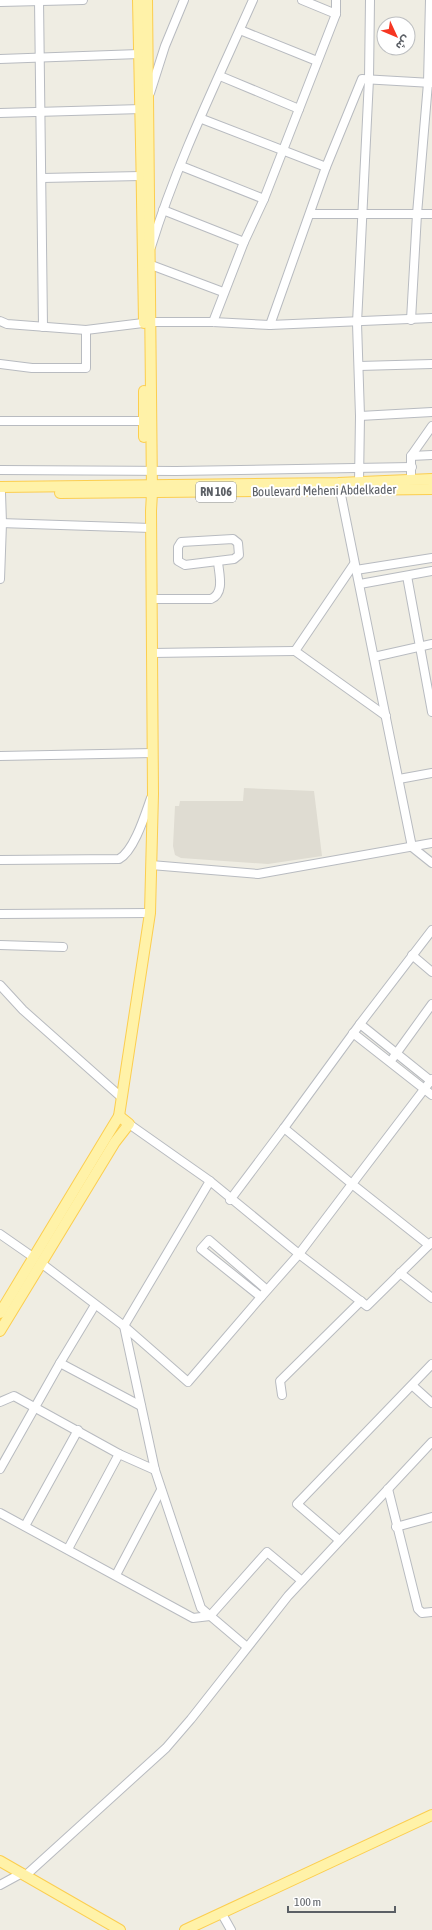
<svg xmlns="http://www.w3.org/2000/svg" width="432" height="1930" viewBox="0 0 432 1930" font-family="'Asap Condensed','Noto Sans Arabic',sans-serif">
<style>
.education{fill:#dfdcd2}
.lines{fill:none;stroke-linecap:round;stroke-linejoin:round}
.minor-casing{stroke:#b8bbc0;stroke-width:10}
.major-casing{stroke:#fcce4f;stroke-width:12}
.minor{stroke:#fff;stroke-width:8}
.major{stroke:#fff2a8;stroke-width:10}
.labels{text-anchor:middle;stroke-width:4;stroke-linejoin:round;paint-order:stroke}
.shield{fill:#fff;stroke:#8c8f93;stroke-width:1}
.shield-label{font-size:12px;font-weight:bold;fill:#5b5f65}
.street-label{font-size:13px;fill:#5b5f65;stroke:#fff}
</style>
<rect width="100%" height="100%" fill="#efede3"/>
<path class="education" d="M244,788L314,791L322,856L268,864L181,858L175,855L173,846L175,806H179L180,801H243Z"/>
<g class="lines">
<defs>
<g id="minor">
<path d="M39,0L43,327"/>
<path d="M302,0L336,14"/>
<path d="M0,2L83,0"/>
<path d="M240,30L317,61"/>
<path d="M0,59L139,54"/>
<path d="M220,76L299,109"/>
<path d="M150,93L165,46L184,0"/>
<path d="M0,113L142,109"/>
<path d="M202,119L326,167L362,79L432,83"/>
<path d="M181,166L264,199"/>
<path d="M42,178L141,176"/>
<path d="M163,210L244,242"/>
<path d="M311,214H432"/>
<path d="M151,247C177,162 217,81 253,0"/>
<path d="M151,265L223,292"/>
<path d="M411,320L417,214L428,83L430,0"/>
<path d="M0,321L7,324L86,330L151,322H213L270,325L432,318"/>
<path d="M213,322L244,242L264,199L336,14V0"/>
<path d="M270,325L326,167"/>
<path d="M0,364L32,368H86V330"/>
<path d="M359,366L432,364"/>
<path d="M360,416L432,412"/>
<path d="M0,421H149"/>
<path d="M411,456L432,455"/>
<path d="M0,470L176,471L412,467"/>
<path d="M411,480V456L432,426"/>
<path d="M359,482L360,416L357,323L369,79L370,0"/>
<path d="M339,485L412,847L432,863"/>
<path d="M0,523L151,528"/>
<path d="M233,539L238,543L239,555L234,559L185,565L178,561V547L181,542Z"/>
<path d="M354,564L295,651L386,716"/>
<path d="M356,570L432,558"/>
<path d="M407,576L432,712"/>
<path d="M0,579L2,523L1,493"/>
<path d="M360,584L432,571"/>
<path d="M151,599H211C225,593 219,574 218,562"/>
<path d="M152,653L295,651"/>
<path d="M374,657L432,644"/>
<path d="M0,756L153,753"/>
<path d="M399,779L432,773"/>
<path d="M0,860L119,859C134,851 145,815 151,798"/>
<path d="M151,865L258,874L432,843"/>
<path d="M0,914L150,913"/>
<path d="M0,945L63,947"/>
<path d="M412,955L432,972"/>
<path d="M0,985L23,1010L121,1097"/>
<path d="M360,1024L432,1082"/>
<path d="M353,1033L432,1095"/>
<path d="M393,1058L432,1004"/>
<path d="M129,1124L210,1181L299,1254L352,1184L284,1128L230,1200"/>
<path d="M284,1128L360,1024L432,930"/>
<path d="M210,1181L124,1326L155,1470L201,1608L247,1647"/>
<path d="M0,1234L33,1257"/>
<path d="M429,1245L352,1184L432,1079"/>
<path d="M41,1263L124,1326L188,1382L261,1297"/>
<path d="M400,1273L432,1298"/>
<path d="M267,1290L209,1240L201,1249L261,1297L299,1254L367,1306L432,1242"/>
<path d="M60,1363L141,1406"/>
<path d="M413,1386L432,1403"/>
<path d="M282,1395L280,1381L361,1301"/>
<path d="M0,1402L14,1396L119,1454L155,1470"/>
<path d="M0,1469L60,1363L95,1305"/>
<path d="M388,1489L418,1609L422,1613L432,1612"/>
<path d="M0,1513L193,1618L210,1616L267,1552L302,1581"/>
<path d="M25,1526L78,1430"/>
<path d="M396,1527L432,1517"/>
<path d="M339,1540L297,1504L432,1364"/>
<path d="M68,1549L119,1454"/>
<path d="M116,1575L161,1490"/>
<path d="M25,1876L166,1748L191,1719L288,1596L432,1442"/>
<path d="M0,1885L22,1873"/>
<path d="M222,1914L231,1930"/>
</g>
<g id="major">
<path d="M138,0C141,108 142,215 144,323"/>
<path d="M144,391V437"/>
<path d="M0,487L338,483L432,479"/>
<path d="M60,493L432,489"/>
<path d="M0,1313L119,1116L150,913L153,794L151,511L152,493L147,0"/>
<path d="M0,1331L115,1142L129,1124L119,1116"/>
<path d="M0,1861L120,1930"/>
<path d="M185,1930L432,1815"/>
</g>
</defs>
<use href="#minor" class="minor-casing"/>
<use href="#major" class="major-casing"/>
<use href="#minor" class="minor"/>
<use href="#major" class="major"/>
</g>
<g class="labels">
<rect class="shield" x="196" y="482" width="40" height="20" rx="3"/>
<g class="shield-label">
<text x="216" y="496">RN 106</text>
</g>
<g class="street-label">
<text transform="translate(324 490) rotate(-1)" y="5">Boulevard Meheni Abdelkader</text>
</g>
</g>
<g transform="translate(396 36) rotate(134)"><circle r="19" fill="#ffffff" stroke="#bdbfc1"/>
<path d="M0-3L7 15L0 10L-7 15Z" fill="#f63622"/>
<text y="-6" font-size="11" font-weight="bold" text-anchor="middle" fill="#5b5f65">ش</text>
</g>
<path d="M288 1906v6h107v-6" fill="none" stroke="#5b5f65" stroke-width="2"/>
<text x="294" y="1906" font-size="12" fill="#5b5f65" stroke="#ffffff" stroke-width="3" paint-order="stroke">100 m</text>
</svg>
